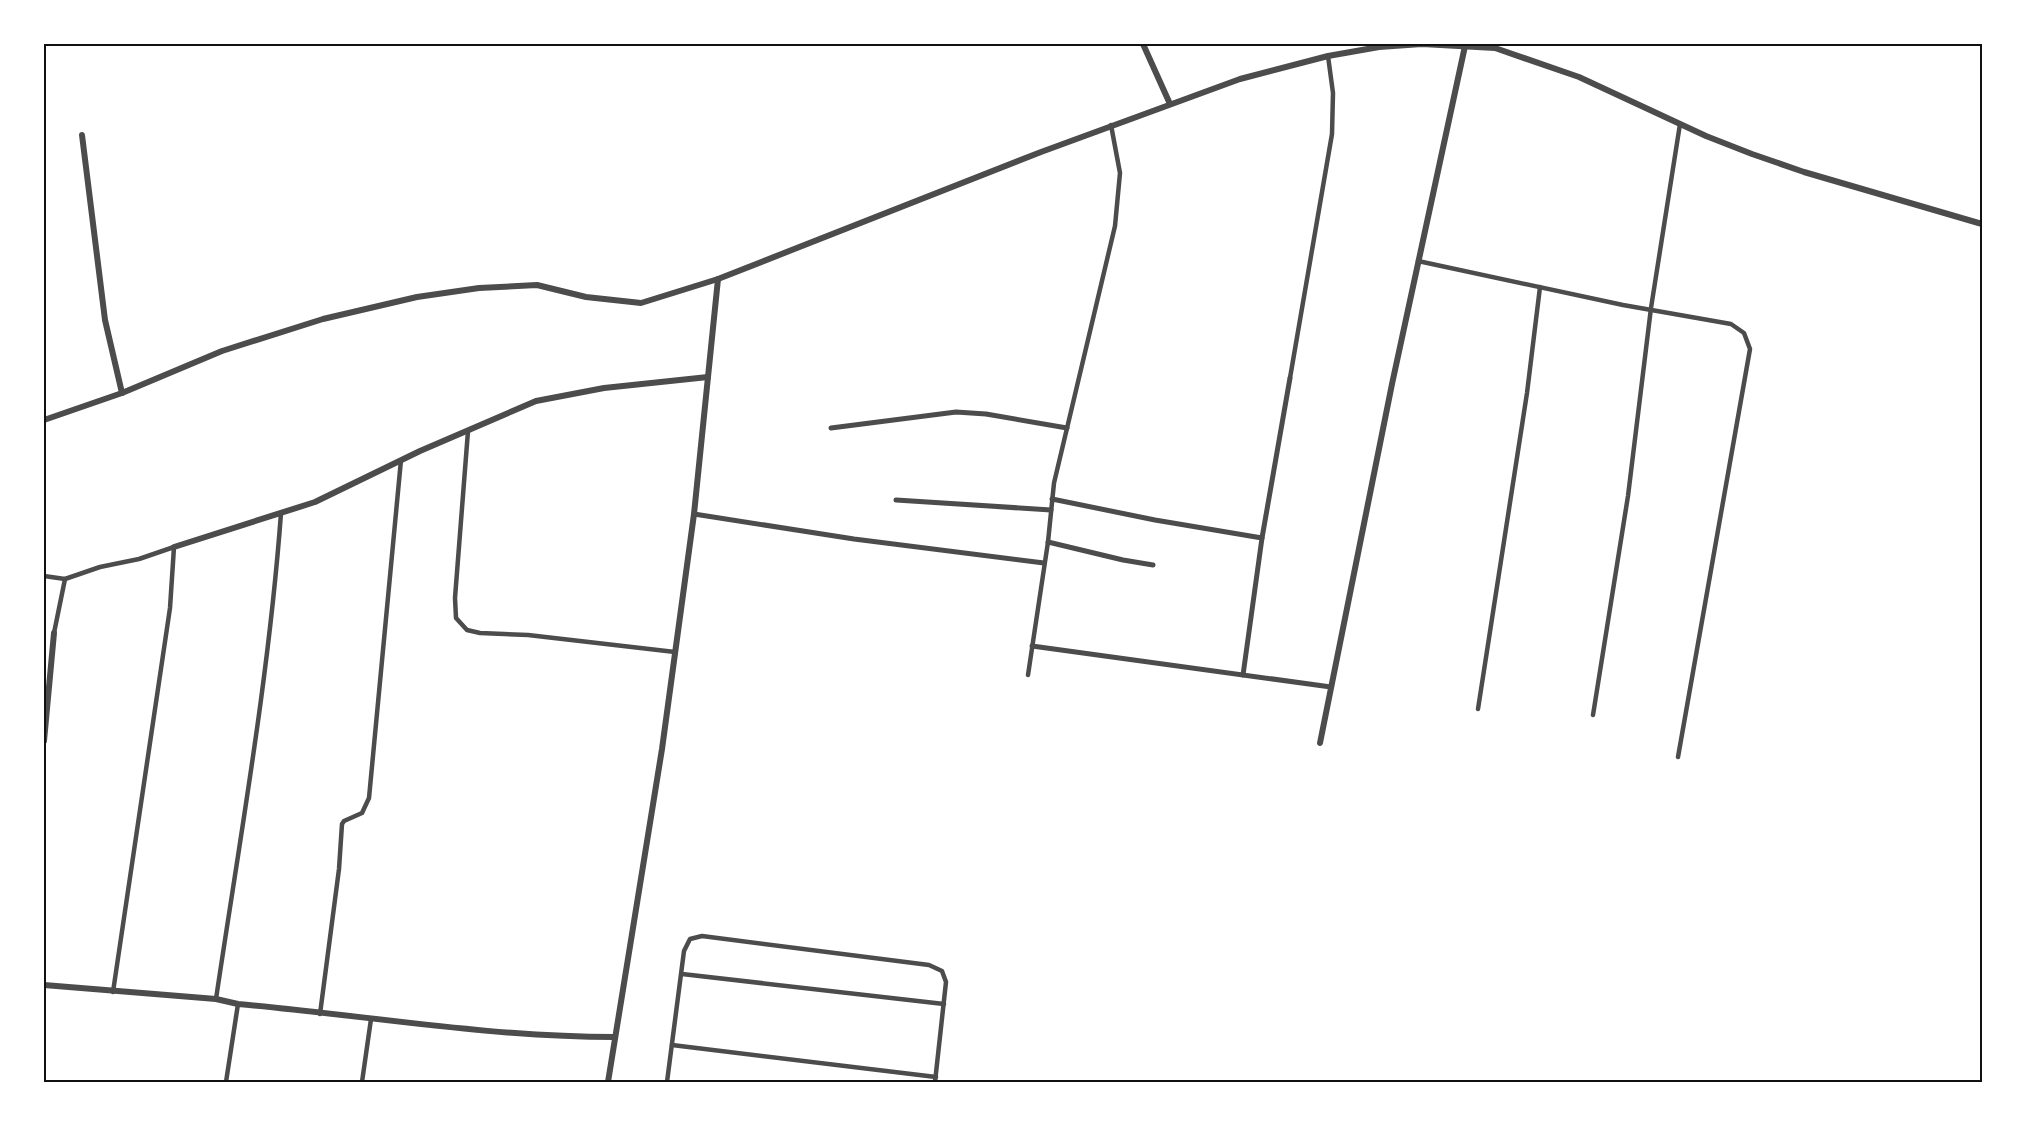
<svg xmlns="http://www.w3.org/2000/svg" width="2026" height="1126" viewBox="0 0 2026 1126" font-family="'Space Grotesk',sans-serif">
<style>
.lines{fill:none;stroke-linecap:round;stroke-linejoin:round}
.service{stroke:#4c4c4c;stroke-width:4.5}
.pedestrian{stroke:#4c4c4c;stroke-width:5}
.minor{stroke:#4c4c4c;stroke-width:6}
.neatline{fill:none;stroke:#111;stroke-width:2}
</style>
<rect width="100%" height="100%" fill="#fff"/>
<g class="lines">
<g class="service">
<path d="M1418,261L1623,305L1731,324L1744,333L1750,349L1678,757"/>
<path d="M1290,378L1332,134L1333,93L1328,56"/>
<path d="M468,431L455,598L456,618L467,630L480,633L528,635L675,652"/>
<path d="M44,576L65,579L100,567L139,559L174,547L170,608L113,992"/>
<path d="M54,633L65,579"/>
<path d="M1028,675L1048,542L1054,483L1115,226L1120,173L1111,125"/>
<path d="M1478,709L1527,393L1540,287"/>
<path d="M1593,715L1628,496L1651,308L1680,124"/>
<path d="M682,974L944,1004"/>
<path d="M216,999C240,838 269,676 281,513"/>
<path d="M320,1014L339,869L342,824L344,821L362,813L369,798L401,460"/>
<path d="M672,1045L936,1077"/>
<path d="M226,1082L238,1004"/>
<path d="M362,1082L371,1019"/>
<path d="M667,1082L684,951L690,939L702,936L929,965L942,971L946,982L935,1082"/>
</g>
<g class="pedestrian">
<path d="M831,428L956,412L986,414L1067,428"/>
<path d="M1052,499L1155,520L1262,538"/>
<path d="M896,500L1051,510"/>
<path d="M694,514L854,539L1044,563"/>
<path d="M1048,542L1123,560L1153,565"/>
<path d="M1032,646L1331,687"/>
<path d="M1243,675L1262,538L1290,378"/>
</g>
<g class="minor">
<path d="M1143,44L1170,104"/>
<path d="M82,135L105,320L122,393"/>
<path d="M44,420L122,393L222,351L323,319L417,297L479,288L537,285L586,297L641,303L718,279L1041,152L1240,79L1328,56L1379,47L1422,44L1495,48L1579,77L1706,136L1752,154L1804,172L1982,224"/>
<path d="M174,547L315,502L420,451L536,401L604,388L708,377"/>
<path d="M44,741L54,633"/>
<path d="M1320,743L1392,384L1465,46"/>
<path d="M44,985L216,999L238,1004C363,1015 487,1037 614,1037"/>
<path d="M608,1082L662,749L694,514L718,279"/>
</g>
</g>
<rect width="2026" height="1126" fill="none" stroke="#ffffff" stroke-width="90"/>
<rect x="45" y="45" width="1936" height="1036" class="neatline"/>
</svg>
